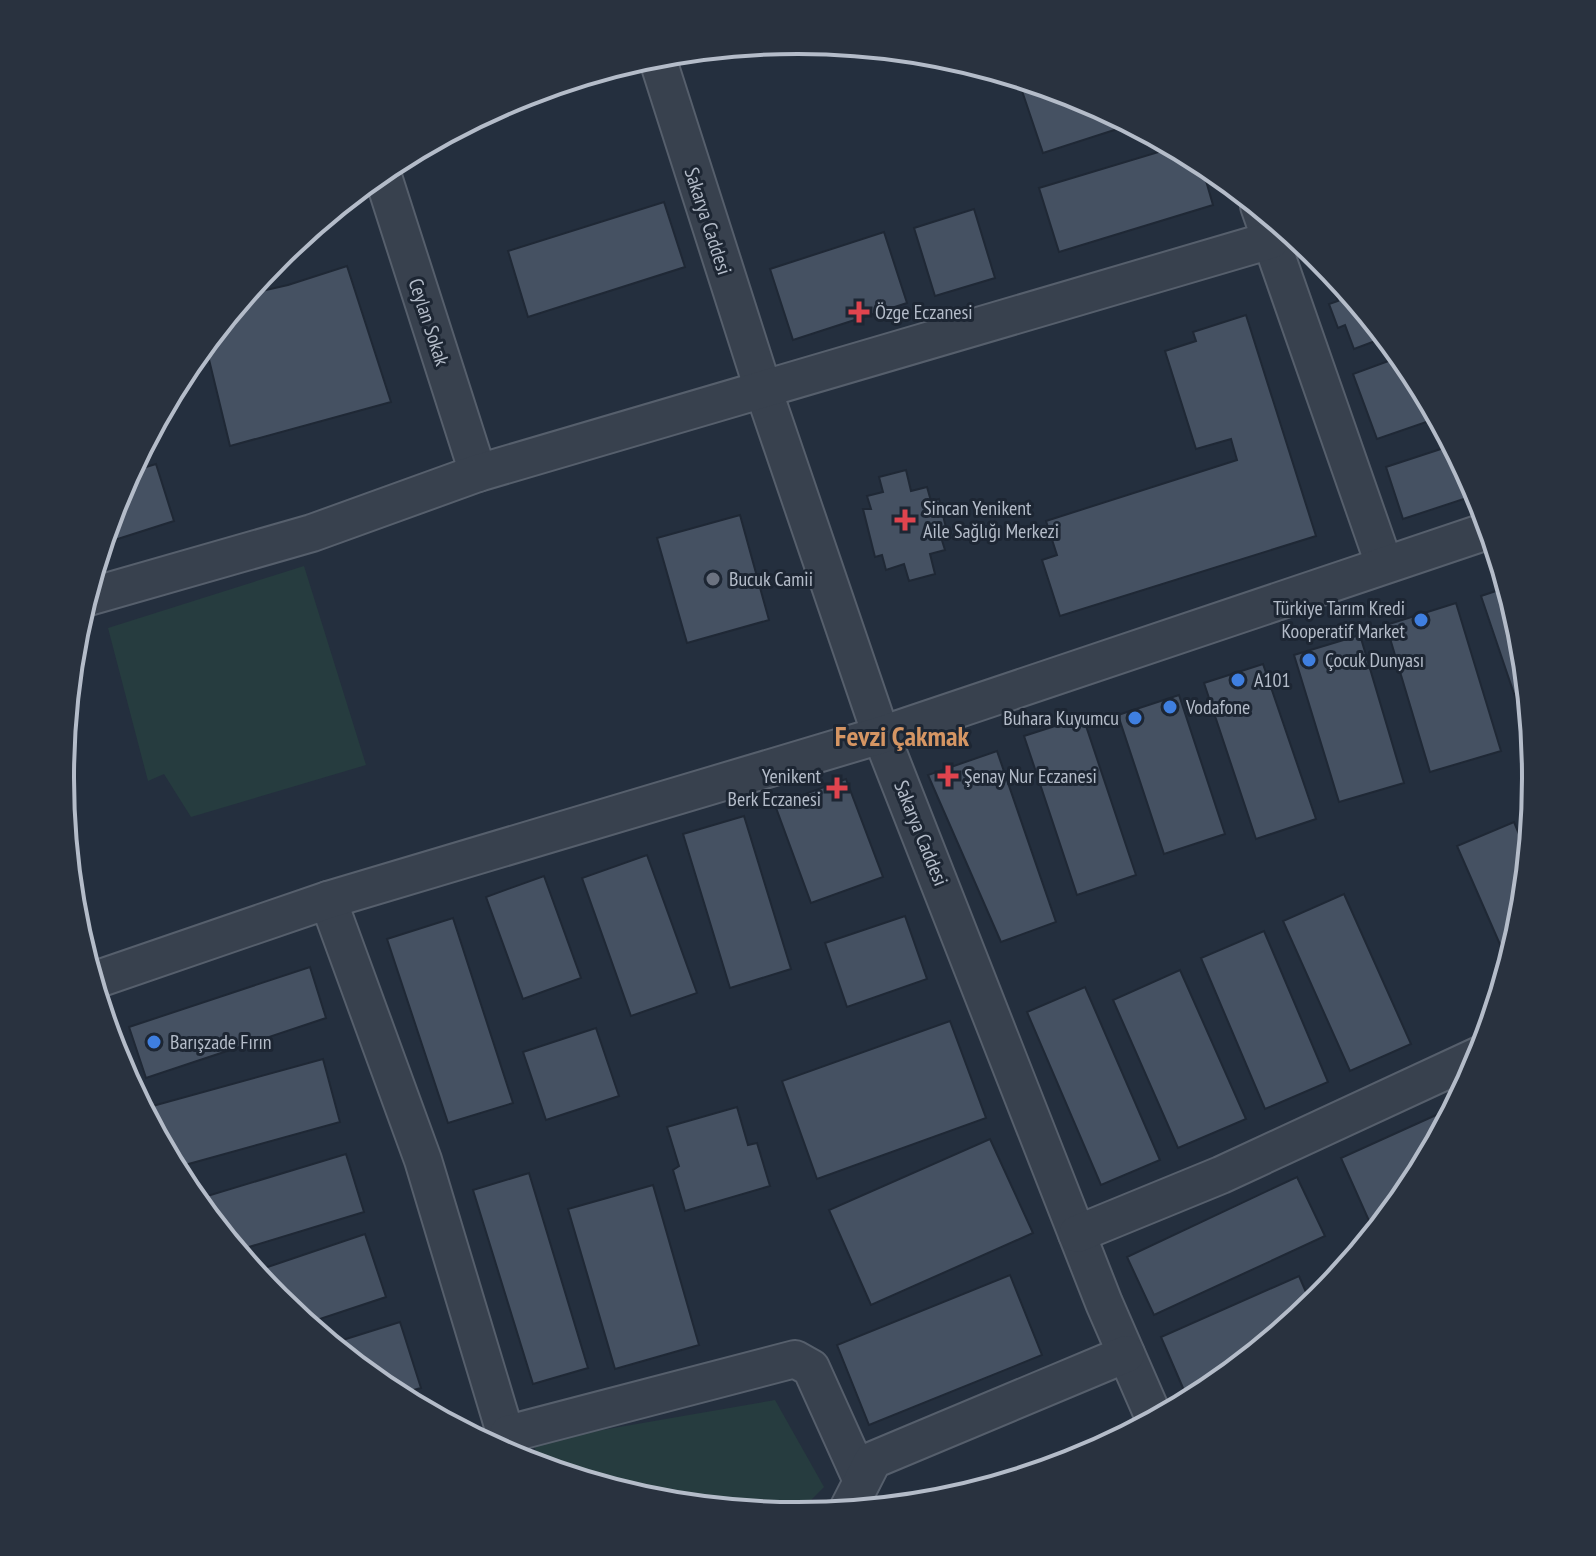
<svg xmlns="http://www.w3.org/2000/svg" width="1596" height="1556" viewBox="0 0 1596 1556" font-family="'PT Sans Narrow',sans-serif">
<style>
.green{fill:#263c3f}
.building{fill:#455162;stroke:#1f2835;stroke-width:2}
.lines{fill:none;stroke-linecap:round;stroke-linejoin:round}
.minor-casing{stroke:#565f6c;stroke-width:40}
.minor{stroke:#38414e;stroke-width:36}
.health-dot{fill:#e0444e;stroke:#1d2633;stroke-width:3}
.worship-dot{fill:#6b7280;stroke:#1d2633;stroke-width:3}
.shop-dot{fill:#3f7fe0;stroke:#1d2633;stroke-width:3}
.labels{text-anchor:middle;stroke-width:6;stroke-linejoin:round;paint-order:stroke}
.street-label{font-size:20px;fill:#b4bcc9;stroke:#1d2633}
.poi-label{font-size:20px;fill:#b4bcc9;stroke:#1d2633;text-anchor:start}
.district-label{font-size:28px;font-weight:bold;fill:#d59563;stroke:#1d2633}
.rim{fill:none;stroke:#b4bcc9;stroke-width:4}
</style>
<rect width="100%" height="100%" fill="#242f3e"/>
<g class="green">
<path d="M304,566L366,765L191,817L164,774L148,781L108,628Z"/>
<path d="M775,1400L824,1487L795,1516L654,1502L541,1467L533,1442Z"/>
</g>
<g class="building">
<path d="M1026,80L1081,96L1133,124L1043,153L1019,82Z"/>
<path d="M1175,147L1200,160L1213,205L1059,252L1039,188Z"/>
<path d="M664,202L685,267L528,317L508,251Z"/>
<path d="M974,209L995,278L935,296L914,228Z"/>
<path d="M884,232L907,303L793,340L770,269Z"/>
<path d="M347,266L391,402L230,446L205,343L244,295L288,285Z"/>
<path d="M1335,275L1386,337L1354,349L1345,325L1338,328L1329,304L1338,301L1329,277Z"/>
<path d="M1246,315L1316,536L1060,616L1042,560L1057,555L1046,521L1237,460L1231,439L1196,449L1165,351L1196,341L1193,332Z"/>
<path d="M1402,356L1412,368L1438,418L1377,439L1353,374Z"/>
<path d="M1453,445L1479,494L1403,519L1386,467Z"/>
<path d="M156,464L174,521L102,544L116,495L129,472Z"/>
<path d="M906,470L911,491L927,487L931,501L939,499L947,532L940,534L945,550L930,554L935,574L909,581L904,564L886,570L882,555L875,557L863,509H871L867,496L883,492L879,477Z"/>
<path d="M740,515L769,620L687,643L657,538Z"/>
<path d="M1508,587L1522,634L1533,750L1481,596Z"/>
<path d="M1456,603L1501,751L1430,772L1386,625Z"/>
<path d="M1360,635L1404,783L1339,802L1294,655Z"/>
<path d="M1263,664L1316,819L1256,839L1204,683Z"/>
<path d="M1179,695L1225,834L1164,854L1118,715Z"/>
<path d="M1083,717L1136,875L1077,895L1024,736Z"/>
<path d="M997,751L1056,922L1001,942L928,775Z"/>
<path d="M846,779L883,877L811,903L775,805Z"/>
<path d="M744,816L791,969L730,988L683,834Z"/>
<path d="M1514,822L1528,856L1522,922L1509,965L1457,846Z"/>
<path d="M647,855L697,993L631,1016L582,878Z"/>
<path d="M544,876L581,978L523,999L486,897Z"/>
<path d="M1344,894L1411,1044L1350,1071L1283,921Z"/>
<path d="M905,916L927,979L847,1007L825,943Z"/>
<path d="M453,918L513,1103L448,1123L387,939Z"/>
<path d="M1264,931L1328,1082L1265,1109L1201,958Z"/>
<path d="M310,967L326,1018L146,1078L129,1027Z"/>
<path d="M1180,970L1246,1119L1178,1148L1113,1000Z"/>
<path d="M1085,987L1160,1160L1101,1185L1027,1012Z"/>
<path d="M950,1021L986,1118L817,1179L782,1081Z"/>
<path d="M596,1028L619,1096L546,1120L523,1052Z"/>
<path d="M323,1059L340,1122L174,1168L159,1140L149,1107Z"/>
<path d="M1456,1106L1411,1188L1391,1214L1370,1223L1341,1158Z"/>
<path d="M737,1107L748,1145L757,1143L770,1186L685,1211L673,1170L679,1166L667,1127Z"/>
<path d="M990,1139L1033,1233L871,1305L829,1210Z"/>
<path d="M346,1154L364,1212L236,1251L194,1200Z"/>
<path d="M529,1173L588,1368L533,1384L473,1190Z"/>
<path d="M1297,1177L1325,1236L1154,1315L1127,1257Z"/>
<path d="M653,1185L699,1345L615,1369L568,1209Z"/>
<path d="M365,1234L386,1297L305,1324L276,1300L253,1272Z"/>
<path d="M1010,1275L1042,1355L869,1425L837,1345Z"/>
<path d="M1299,1276L1312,1306L1208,1392L1189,1402L1161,1337Z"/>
<path d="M400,1322L421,1388L395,1395L330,1344Z"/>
</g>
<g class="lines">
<defs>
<g id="minor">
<path d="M656,54L763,389L881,735L1104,1303L1155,1420"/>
<path d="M381,170L478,473"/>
<path d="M1259,206L1384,564"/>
<path d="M85,598L312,533L478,473L1271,240"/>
<path d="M328,900L423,1160L513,1459"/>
<path d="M92,981L328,900L881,735L1490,530"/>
<path d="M1077,1234L1221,1175L1482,1054"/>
<path d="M508,1434L795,1359L811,1368L862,1481"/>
<path d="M847,1511L873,1460L1126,1354"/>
</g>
</defs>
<use href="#minor" class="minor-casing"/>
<use href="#minor" class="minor"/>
</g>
<g class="health-dot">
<path d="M855 300h8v8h8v8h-8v8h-8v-8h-8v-8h8z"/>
<path d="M901 508h8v8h8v8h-8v8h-8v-8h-8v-8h8z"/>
<path d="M944 764h8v8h8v8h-8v8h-8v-8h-8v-8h8z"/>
<path d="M833 776h8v8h8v8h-8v8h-8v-8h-8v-8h8z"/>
</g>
<circle class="worship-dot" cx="713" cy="579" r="8"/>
<g class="shop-dot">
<circle cx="1421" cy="620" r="8"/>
<circle cx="1309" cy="660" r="8"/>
<circle cx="1238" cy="680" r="8"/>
<circle cx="1170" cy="707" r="8"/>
<circle cx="1135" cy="718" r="8"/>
<circle cx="154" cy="1042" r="8"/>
</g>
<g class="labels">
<g class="street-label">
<text transform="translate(708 221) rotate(72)" y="7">Sakarya Caddesi</text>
<text transform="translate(429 322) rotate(72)" y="7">Ceylan Sokak</text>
<text transform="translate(921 833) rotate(68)" y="7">Sakarya Caddesi</text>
</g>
<g class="poi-label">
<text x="875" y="319">Özge Eczanesi</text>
<text x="923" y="515">Sincan Yenikent<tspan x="923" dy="23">Aile Sağlığı Merkezi</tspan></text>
<text x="729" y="586">Bucuk Camii</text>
<text x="1405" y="615" text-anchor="end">Türkiye Tarım Kredi<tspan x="1405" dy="23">Kooperatif Market</tspan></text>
<text x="1325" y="667">Çocuk Dunyası</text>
<text x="1254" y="687">A101</text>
<text x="1186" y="714">Vodafone</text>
<text x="1119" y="725" text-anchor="end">Buhara Kuyumcu</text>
<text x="821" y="783" text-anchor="end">Yenikent<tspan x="821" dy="23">Berk Eczanesi</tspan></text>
<text x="964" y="783">Şenay Nur Eczanesi</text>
<text x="170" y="1049">Barışzade Fırın</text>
</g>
<g class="district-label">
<text x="902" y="746">Fevzi Çakmak</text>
</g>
</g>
<path d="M0 0H1596V1556H0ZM74 778a724 724 0 1 1 1448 0a724 724 0 1 1-1448 0Z" fill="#29323f" fill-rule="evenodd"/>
<path class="rim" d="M74 778a724 724 0 1 1 1448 0a724 724 0 1 1-1448 0Z"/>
</svg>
